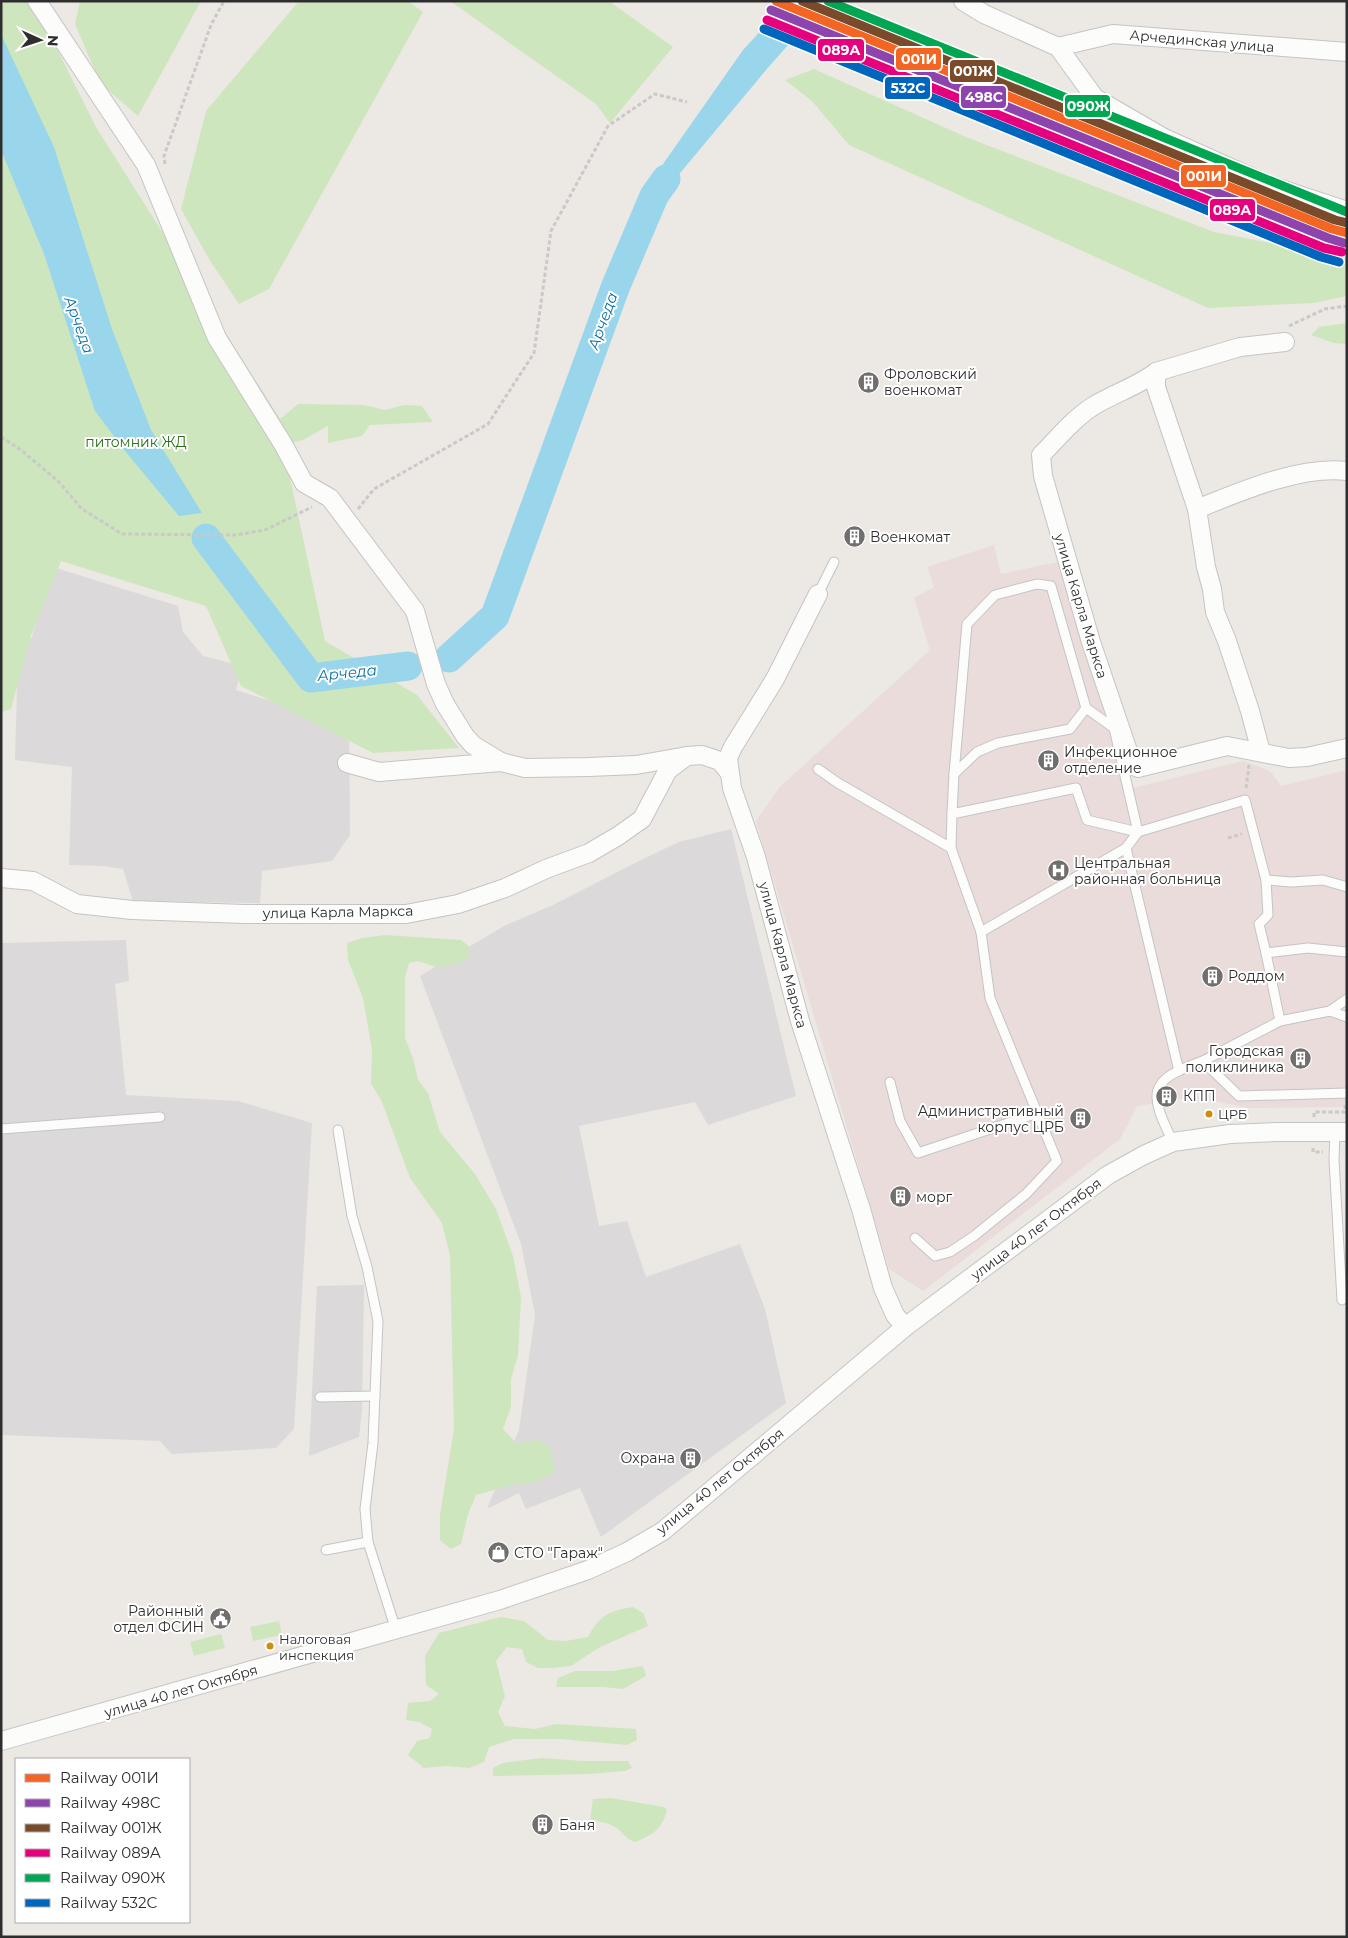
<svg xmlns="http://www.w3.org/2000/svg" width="1348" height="1938" viewBox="0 0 1348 1938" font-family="Montserrat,sans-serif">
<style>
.industrial{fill:#dcd9db}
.medical{fill:#e9dcdb}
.green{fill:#cee6be}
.water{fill:#99d6ec}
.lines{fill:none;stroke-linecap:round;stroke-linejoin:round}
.river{stroke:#99d6ec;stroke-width:29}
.lane-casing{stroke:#c5c4c5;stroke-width:11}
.street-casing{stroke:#c5c4c5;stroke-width:20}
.path{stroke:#c9c9c8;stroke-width:3;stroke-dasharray:4 2.5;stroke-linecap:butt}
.lane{stroke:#fcfcfb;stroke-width:9}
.street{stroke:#fcfcfb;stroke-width:18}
.rail-1-casing{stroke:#fff;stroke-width:12}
.rail-2-casing{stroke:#fff;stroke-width:12}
.rail-3-casing{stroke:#fff;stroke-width:12}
.rail-4-casing{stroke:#fff;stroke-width:12}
.rail-5-casing{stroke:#fff;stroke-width:12}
.rail-6-casing{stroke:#fff;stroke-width:12}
.rail-1{stroke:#f26522;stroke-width:9}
.rail-2{stroke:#8e44ad;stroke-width:9}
.rail-3{stroke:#7a4b2a;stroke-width:9}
.rail-4{stroke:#e5007d;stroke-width:9}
.rail-5{stroke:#00a651;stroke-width:9}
.rail-6{stroke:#0065bd;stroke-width:9}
.bus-dot{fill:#cf8e09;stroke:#fff;stroke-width:2}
.labels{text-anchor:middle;stroke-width:4;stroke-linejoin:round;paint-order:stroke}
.bus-label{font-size:13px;fill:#2e2e2e;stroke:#fff;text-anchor:start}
.street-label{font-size:14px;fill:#2e2e2e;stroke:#fff}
.poi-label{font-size:14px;fill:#2e2e2e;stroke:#fff;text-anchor:start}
.park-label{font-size:14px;fill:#2c6e1b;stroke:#fff}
.water-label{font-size:15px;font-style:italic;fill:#0d6fa3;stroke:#fff}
.line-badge{stroke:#fff;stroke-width:2}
.badge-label{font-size:14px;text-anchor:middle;font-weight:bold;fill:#fff}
</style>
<rect width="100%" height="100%" fill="#ece8e4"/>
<g class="industrial">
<path d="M53,567L178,606L183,632L203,656L242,666L236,690L349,726L350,835L332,861L262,871L260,903L133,901L123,869L103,866L69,865L72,767L15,760L18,653L32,637Z"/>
<path d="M731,829L796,1096L708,1125L695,1102L579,1126L599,1226L627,1221L646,1277L740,1244L765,1309L786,1403L601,1537L580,1488L526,1509L519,1493L487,1509L519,1430L535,1315L521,1244L420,976L504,926L553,905L643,859L679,842Z"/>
<path d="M126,940L129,981L115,984L126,1095L238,1101L312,1123L294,1429L276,1448L172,1454L160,1441L1,1435V943Z"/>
<path d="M364,1285L362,1410L359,1437L309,1456L317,1286Z"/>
</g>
<path class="medical" d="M994,545L1001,574L1063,561L1084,655L1097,651L1133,788L1243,761L1270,771L1281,786L1347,770V1107L1247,1108L1216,1101L1181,1099L1137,1106L1120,1139L923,1291L889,1269L756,821L780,787L930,650L914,598L934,587L927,567Z"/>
<g class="green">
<path d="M1,1H33L96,127L280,419L298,404L364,405L385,410L404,405L422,406L433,422L370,425L362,436L328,443V426L303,440L283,445L325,641L417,695L459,748L373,753L241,686L206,606L61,561L31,636L11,709L1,712Z"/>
<path d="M80,1H201L138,116L101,84L75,24Z"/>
<path d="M299,1H408L423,12L269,289L239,304L209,259L181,209L206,111Z"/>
<path d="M450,1H609L673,47L610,123L596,104Z"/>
<path d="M814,69L966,137L1214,232L1323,253L1347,259V296L1314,303L1208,308L849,145L812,101L785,80Z"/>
<path d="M1347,323V344L1334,343L1311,335L1319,327Z"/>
<path d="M385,935L461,940L470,947L469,956L464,962L436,967L418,961L409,963L405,978V1038L413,1058L418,1080L428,1093L440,1132L475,1174L496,1209L513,1256L521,1297L518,1355L511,1379V1407L503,1429L516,1443L536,1440L550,1446L555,1472L536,1482L515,1484L476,1495L468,1514L461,1544L451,1549L440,1540V1515L454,1429L450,1255L442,1223L410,1178L382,1102L371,1083L372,1050L363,998L348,960L347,943L362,938Z"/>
<path d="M633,1607L643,1613L648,1626L600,1647L571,1666L552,1668H538L526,1662L522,1649L507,1647L496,1661L505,1696L498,1712L505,1726L535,1729L556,1724L636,1729L637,1740L627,1745L559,1739H514L489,1747L484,1762L469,1768L447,1766L424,1768L408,1755L417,1741L430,1738L432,1729L419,1722L406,1720L408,1703L430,1701L439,1694L426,1685L425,1656L439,1633L501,1617L524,1621L548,1640L566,1641L588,1637C600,1615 609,1611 633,1607Z"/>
<path d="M279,1621L282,1635L253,1641L250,1627Z"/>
<path d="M221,1634L225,1648L194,1656L190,1642Z"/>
<path d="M643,1666L646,1676L623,1689L603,1687H556L558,1678L575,1671H613Z"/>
<path d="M542,1758L582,1761H628L632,1768L625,1771L590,1774L493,1776V1768L503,1763Z"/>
<path d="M611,1798L664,1807L667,1810C662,1829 653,1835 635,1842C625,1838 625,1835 618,1829C610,1823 600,1821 590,1821L593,1799Z"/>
</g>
<g class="water">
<path d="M788,1H827L766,70L635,227L642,194L743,50Z"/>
<path d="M1,34L54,147L112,329L151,430L202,513L179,516L125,451L95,411L44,254L1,150Z"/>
</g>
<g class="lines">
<g class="river">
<path d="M206,538L311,678L408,666"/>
<path d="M449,658L495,616L615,288L654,196L666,179"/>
</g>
<defs>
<g id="lane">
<path d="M818,594L834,562"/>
<path d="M818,769L838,783L951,848L952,814L1076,788L1087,820L1138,832L1245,800L1266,880L1268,915L1259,924L1266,953L1308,948L1347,952"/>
<path d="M952,814L954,774L977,752L998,743L1070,729L1086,708"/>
<path d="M951,848L981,932"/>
<path d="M1126,848L1179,1071"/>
<path d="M1266,880L1291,882L1323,880L1347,887"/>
<path d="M1330,1011L1347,999"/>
<path d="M1280,1021L1330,1011L1347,1017"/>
<path d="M1203,1061L1280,1021L1266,953"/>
<path d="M890,1082L900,1121L918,1153L1038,1113"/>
<path d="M1,1129L160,1117"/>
<path d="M338,1130L352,1216L367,1267L378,1321L373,1443L365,1509L368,1542L396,1630"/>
<path d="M1335,1132L1334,1160L1342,1300"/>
<path d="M1173,1142C1148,1092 1148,1080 1203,1061L1239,1096L1347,1093"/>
<path d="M915,1238L935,1256L950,1252L974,1236L1026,1194L1057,1161L990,998L981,932L1126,848L1138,832L1114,728L1086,708L1051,586L1037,584L995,595L967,624L954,774"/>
<path d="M320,1397L375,1396"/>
<path d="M326,1550L368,1542"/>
</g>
<g id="street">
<path d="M37,1L146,165L217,338L283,444L304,483L330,498L415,611L436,684L445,704L465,736L473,745L501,762"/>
<path d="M963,1L984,14L1058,47L1095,98L1164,138L1269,185L1347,211"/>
<path d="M1058,47L1113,34L1347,52"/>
<path d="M1285,342L1240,347L1156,372C1138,386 1115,393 1095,405C1075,417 1058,438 1041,455L1043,476L1091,642L1131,760L1138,768L1227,746L1289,758L1307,757L1347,748"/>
<path d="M1156,372V387L1197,509L1206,567L1212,589L1215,612L1227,641L1250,711L1261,752"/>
<path d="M1197,509C1239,492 1301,465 1347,471"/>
<path d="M818,594L775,679L733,747L728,758L732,788L756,857L800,1021L861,1209L883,1288L895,1315L905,1327"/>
<path d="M347,763L379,772L501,762L525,768L589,767L636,765L687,756L702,755L720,761L728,771"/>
<path d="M1,878L33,881L77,904L132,910L244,914H406L458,904L505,888L546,869L589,853L618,836L642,819L668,770L687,756"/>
<path d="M1,1741L500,1600L588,1570L627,1552L663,1531L905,1327L1108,1175L1144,1155L1173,1142L1230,1134L1277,1132H1347"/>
</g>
</defs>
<use href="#lane" class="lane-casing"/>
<use href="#street" class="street-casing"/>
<g class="path">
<path d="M165,164L164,156L211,25L224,1"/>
<path d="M1289,326L1325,309L1347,306"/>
<path d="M1,437L21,450L58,481L82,509L122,534L236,535L265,530L312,507"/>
<path d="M358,509L374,489L488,424L534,353L551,231L608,126L655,94L687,102"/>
<path d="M1246,788L1249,765"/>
<path d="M1228,838L1242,834"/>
<path d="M1141,864L1156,860"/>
<path d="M1314,1117V1112H1345V1104"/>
<path d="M1313,1148V1152H1323"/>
</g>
<use href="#lane" class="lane"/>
<use href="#street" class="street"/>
<defs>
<path id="rail-1" d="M776,1L1332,229L1347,233"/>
<path id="rail-2" d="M771,10L1328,238L1344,243"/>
<path id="rail-3" d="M802,1L1335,220L1347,223"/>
<path id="rail-4" d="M767,20L1324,248L1342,252"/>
<path id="rail-5" d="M828,1L1347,212"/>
<path id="rail-6" d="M764,29L1321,257L1339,262"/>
</defs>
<use href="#rail-1" class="rail-1-casing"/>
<use href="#rail-2" class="rail-2-casing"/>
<use href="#rail-3" class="rail-3-casing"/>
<use href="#rail-4" class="rail-4-casing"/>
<use href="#rail-5" class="rail-5-casing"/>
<use href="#rail-6" class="rail-6-casing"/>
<use href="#rail-1" class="rail-1"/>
<use href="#rail-2" class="rail-2"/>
<use href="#rail-3" class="rail-3"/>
<use href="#rail-4" class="rail-4"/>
<use href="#rail-5" class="rail-5"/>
<use href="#rail-6" class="rail-6"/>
</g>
<defs>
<symbol id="building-disc" viewBox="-11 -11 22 22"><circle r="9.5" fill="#706f6e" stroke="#fff"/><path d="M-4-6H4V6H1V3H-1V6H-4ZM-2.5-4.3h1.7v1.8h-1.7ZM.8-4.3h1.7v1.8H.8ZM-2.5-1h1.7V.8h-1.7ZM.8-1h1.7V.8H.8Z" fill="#fff"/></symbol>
<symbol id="hospital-disc" viewBox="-11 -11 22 22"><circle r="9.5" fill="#706f6e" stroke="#fff"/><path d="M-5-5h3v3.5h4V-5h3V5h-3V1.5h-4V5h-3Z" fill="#fff"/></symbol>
<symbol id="shop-disc" viewBox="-11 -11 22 22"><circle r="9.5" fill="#706f6e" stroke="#fff"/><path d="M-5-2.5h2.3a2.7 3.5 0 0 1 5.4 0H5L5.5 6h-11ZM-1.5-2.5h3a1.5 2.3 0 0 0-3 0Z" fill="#fff"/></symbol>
<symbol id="civic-disc" viewBox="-11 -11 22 22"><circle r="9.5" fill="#706f6e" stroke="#fff"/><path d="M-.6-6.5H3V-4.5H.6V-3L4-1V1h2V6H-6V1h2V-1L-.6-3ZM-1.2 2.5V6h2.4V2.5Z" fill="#fff"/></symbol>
</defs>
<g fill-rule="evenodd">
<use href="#building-disc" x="856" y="370" width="25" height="25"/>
<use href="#building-disc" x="842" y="524" width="25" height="25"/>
<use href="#building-disc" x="1036" y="748" width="25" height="25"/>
<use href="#hospital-disc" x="1046" y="858" width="25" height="25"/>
<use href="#building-disc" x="1200" y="964" width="25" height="25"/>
<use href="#building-disc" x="1288" y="1046" width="25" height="25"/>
<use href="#building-disc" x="1154" y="1084" width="25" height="25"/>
<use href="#building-disc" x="1068" y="1106" width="25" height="25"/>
<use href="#building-disc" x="888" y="1184" width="25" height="25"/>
<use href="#building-disc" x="678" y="1446" width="25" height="25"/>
<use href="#shop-disc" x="486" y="1540" width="25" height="25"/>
<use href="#civic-disc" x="208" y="1606" width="25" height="25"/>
<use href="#building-disc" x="530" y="1812" width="25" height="25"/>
</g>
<g class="bus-dot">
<circle cx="1209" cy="1114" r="4.5"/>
<circle cx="270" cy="1646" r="4.5"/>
</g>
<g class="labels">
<g class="bus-label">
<text x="1218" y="1119">ЦРБ</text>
<text x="279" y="1644">Налоговая<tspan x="279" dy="16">инспекция</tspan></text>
</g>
<g class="street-label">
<text transform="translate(1202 41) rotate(5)" y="5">Арчединская улица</text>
<text transform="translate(1081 606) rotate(73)" y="5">улица Карла Маркса</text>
<text transform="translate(338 912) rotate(-1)" y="5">улица Карла Маркса</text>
<text transform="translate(783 955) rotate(75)" y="5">улица Карла Маркса</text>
<text transform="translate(1036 1229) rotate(-37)" y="5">улица 40 лет Октября</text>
<text transform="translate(720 1481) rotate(-39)" y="5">улица 40 лет Октября</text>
<text transform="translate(181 1691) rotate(-16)" y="5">улица 40 лет Октября</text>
</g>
<g class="poi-label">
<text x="884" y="379">Фроловский<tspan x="884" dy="16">военкомат</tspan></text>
<text x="870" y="542">Военкомат</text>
<text x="1064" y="757">Инфекционное<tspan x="1064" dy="16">отделение</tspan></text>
<text x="1074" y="868">Центральная<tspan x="1074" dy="16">районная больница</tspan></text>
<text x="1228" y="981">Роддом</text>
<text x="1284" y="1056" text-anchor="end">Городская<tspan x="1284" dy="16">поликлиника</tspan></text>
<text x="1183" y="1101">КПП</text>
<text x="1064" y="1116" text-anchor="end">Административный<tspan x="1064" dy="16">корпус ЦРБ</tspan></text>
<text x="916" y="1202">морг</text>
<text x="675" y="1463" text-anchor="end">Охрана</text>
<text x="514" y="1558">СТО "Гараж"</text>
<text x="204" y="1616" text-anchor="end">Районный<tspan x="204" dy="16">отдел ФСИН</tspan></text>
<text x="559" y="1830">Баня</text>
</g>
<g class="park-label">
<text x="136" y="447">питомник ЖД</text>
</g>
<g class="water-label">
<text transform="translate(603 321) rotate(-70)" y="5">Арчеда</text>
<text transform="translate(79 325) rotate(70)" y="5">Арчеда</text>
<text transform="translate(347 673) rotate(-6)" y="5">Арчеда</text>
</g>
</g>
<g class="line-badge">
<rect x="817" y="38" width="48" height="24" rx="5" fill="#e5007d"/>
<rect x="895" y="47" width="47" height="24" rx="5" fill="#f26522"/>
<rect x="949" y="59" width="47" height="24" rx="5" fill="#7a4b2a"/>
<rect x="884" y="76" width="47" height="24" rx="5" fill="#0065bd"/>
<rect x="960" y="85" width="47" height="24" rx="5" fill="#8e44ad"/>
<rect x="1064" y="94" width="47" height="24" rx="5" fill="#00a651"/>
<rect x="1180" y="164" width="47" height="24" rx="5" fill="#f26522"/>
<rect x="1209" y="198" width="47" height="24" rx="5" fill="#e5007d"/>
</g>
<g class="badge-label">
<text x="841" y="55">089А</text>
<text x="919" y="64">001И</text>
<text x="973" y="76">001Ж</text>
<text x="908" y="93">532С</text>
<text x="984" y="102">498С</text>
<text x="1088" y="111">090Ж</text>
<text x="1204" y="181">001И</text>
<text x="1232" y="215">089А</text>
</g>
<rect width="1348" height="1938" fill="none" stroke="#2e2e2e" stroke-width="5"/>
<rect x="15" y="1758" width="175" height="165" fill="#ffffff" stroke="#ababab"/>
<rect x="25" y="1774" width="25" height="8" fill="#f26522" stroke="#ababab"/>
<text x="60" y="1783" font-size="15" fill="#2e2e2e">Railway 001И</text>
<rect x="25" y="1799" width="25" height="8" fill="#8e44ad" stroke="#ababab"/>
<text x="60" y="1808" font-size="15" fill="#2e2e2e">Railway 498С</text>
<rect x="25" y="1824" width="25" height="8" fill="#7a4b2a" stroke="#ababab"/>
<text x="60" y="1833" font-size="15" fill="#2e2e2e">Railway 001Ж</text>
<rect x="25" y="1849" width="25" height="8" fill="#e5007d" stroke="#ababab"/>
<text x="60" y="1858" font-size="15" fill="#2e2e2e">Railway 089А</text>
<rect x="25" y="1874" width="25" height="8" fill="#00a651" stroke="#ababab"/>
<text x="60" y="1883" font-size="15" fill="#2e2e2e">Railway 090Ж</text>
<rect x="25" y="1899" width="25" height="8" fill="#0065bd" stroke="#ababab"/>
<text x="60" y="1908" font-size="15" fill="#2e2e2e">Railway 532С</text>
<g transform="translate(40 40) rotate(93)" stroke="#ffffff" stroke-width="4" paint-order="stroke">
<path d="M0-4L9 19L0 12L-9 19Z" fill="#2e2e2e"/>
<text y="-8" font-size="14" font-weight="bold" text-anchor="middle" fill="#2e2e2e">N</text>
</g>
</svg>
